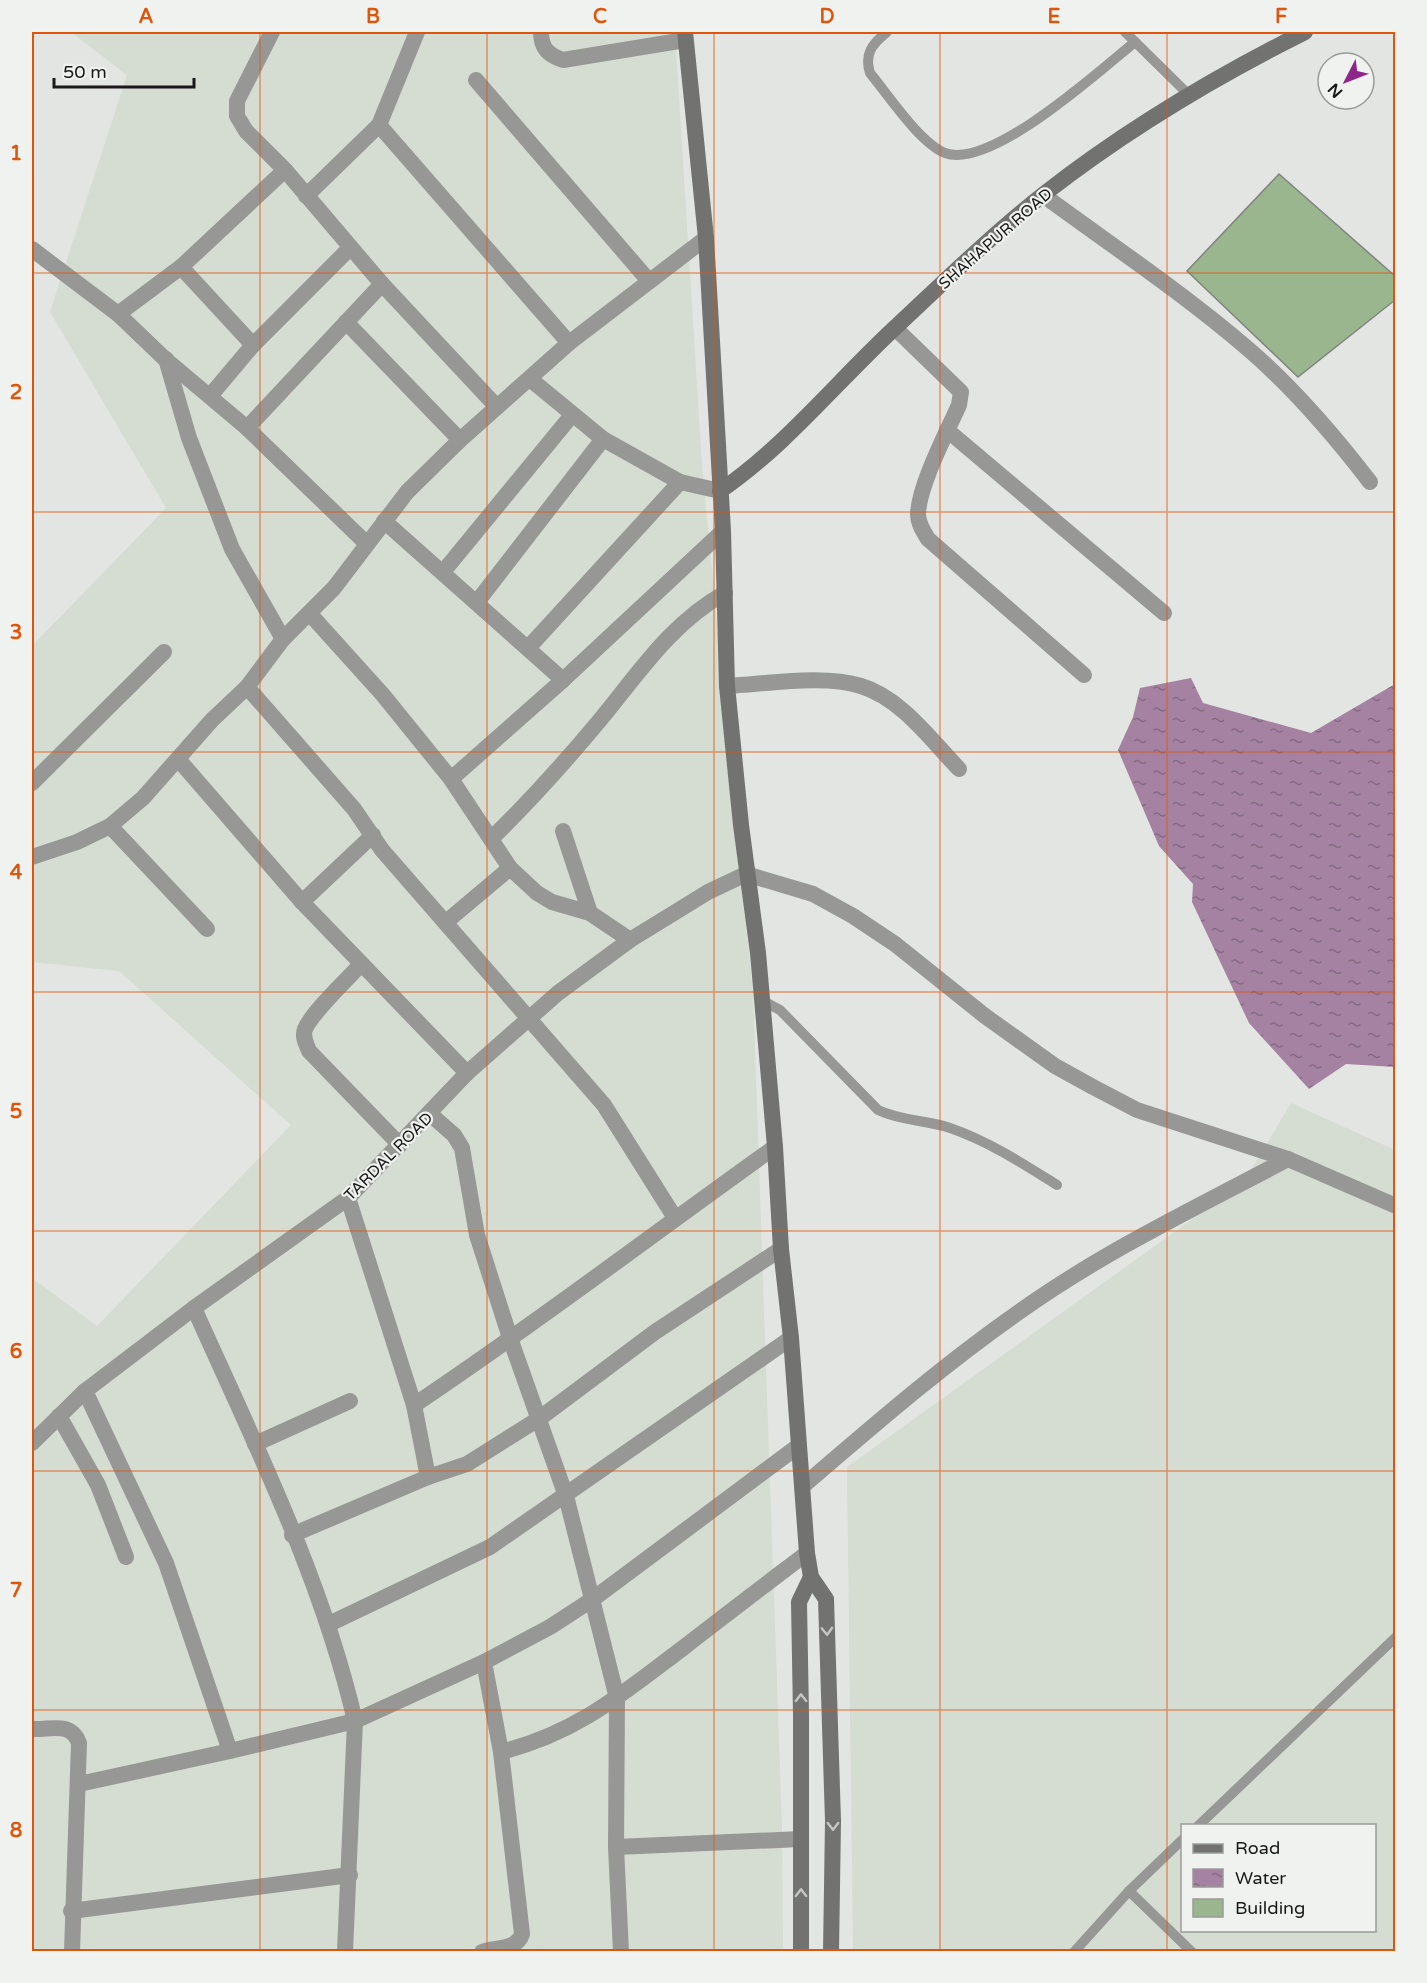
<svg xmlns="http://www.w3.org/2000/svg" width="1427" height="1983" viewBox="0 0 1427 1983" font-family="'Varela Round',sans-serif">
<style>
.built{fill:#d5dcd2;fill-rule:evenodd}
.water{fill:url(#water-ripples)}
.building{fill:#9ab68f;stroke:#818380;stroke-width:1.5}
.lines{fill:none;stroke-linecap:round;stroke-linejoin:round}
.service{stroke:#979896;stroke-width:10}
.minor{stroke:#979896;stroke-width:16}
.secondary{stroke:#727371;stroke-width:16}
.oneway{stroke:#c4c6c3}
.grid{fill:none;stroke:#de560d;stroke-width:1.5;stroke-opacity:0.55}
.labels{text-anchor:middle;stroke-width:4.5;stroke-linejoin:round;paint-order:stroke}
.street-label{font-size:16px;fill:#181918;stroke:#f0f2ef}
.neatline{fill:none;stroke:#de560d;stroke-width:2}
.grid-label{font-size:20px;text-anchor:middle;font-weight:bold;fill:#de560d}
</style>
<defs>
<pattern id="water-ripples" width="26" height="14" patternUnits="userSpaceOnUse" patternTransform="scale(1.5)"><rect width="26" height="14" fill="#a581a2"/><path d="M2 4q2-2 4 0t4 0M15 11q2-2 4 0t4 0" fill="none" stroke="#856983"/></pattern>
</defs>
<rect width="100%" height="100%" fill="#e2e5e1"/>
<g class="built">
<path d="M71,32H675L702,467L753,993L782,1829L783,1951H32V1278L97,1326L291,1125L119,971L32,962V646L166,508L50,312L127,75Z"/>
<path d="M1291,1103L1395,1150V1951H853L847,1467L1244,1182ZM1182,1826H1374V1930H1182Z"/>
</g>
<path class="water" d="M1191,678L1203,703L1311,733L1395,684V1067L1346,1064L1309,1089L1249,1023L1192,902L1193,884L1159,846L1118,750L1133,717L1140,688Z"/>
<path class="building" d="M1279,174L1395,276V300L1298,377L1187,271Z"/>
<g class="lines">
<g class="service">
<path d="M887,32C872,44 864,54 870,73C889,96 919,142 945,153C991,170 1099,71 1135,42"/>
<path d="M1125,32L1188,94"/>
<path d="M761,1000L780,1010L878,1110C901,1121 926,1120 950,1128C988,1141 1022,1163 1057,1185"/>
<path d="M1198,1826L1396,1637"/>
<path d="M1129,1891L1192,1952"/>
<path d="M1074,1952L1129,1891L1182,1840"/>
</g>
<g class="minor">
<path d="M272,32L237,101V116L246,131L285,170L382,284L497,407"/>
<path d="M541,32C541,48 548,55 563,60L685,40"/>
<path d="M476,80L649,281"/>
<path d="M379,125L569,343"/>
<path d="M1043,195C1111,245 1183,293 1247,348C1294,388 1333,434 1370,482"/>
<path d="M306,196L379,125L417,32"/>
<path d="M32,249L118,314L165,359L247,428L367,544"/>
<path d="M181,267L253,345"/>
<path d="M118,314L181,267L285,170"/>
<path d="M346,322L460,440"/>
<path d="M895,328L961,392L959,405C947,432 919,485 918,514C918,523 923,531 928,539L1084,675"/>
<path d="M166,359L189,438L232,549L283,639"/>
<path d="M530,379L603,439L680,482L720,491"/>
<path d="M210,396L253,345L350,248"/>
<path d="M247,428L382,284"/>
<path d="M947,430L1164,613"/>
<path d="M384,521L563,680"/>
<path d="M443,572L572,415"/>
<path d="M477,602L603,439"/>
<path d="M310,614L383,695L451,779L510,868L537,893L552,902L590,913L630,940"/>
<path d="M528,648L680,482"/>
<path d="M727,686C767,684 823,674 861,686C901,698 931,740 959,769"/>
<path d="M247,687L354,809L382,850L604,1105L675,1218"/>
<path d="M178,759L302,902L467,1073"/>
<path d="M451,779L563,680L723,531"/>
<path d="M32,783L164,652"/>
<path d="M110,826L207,929"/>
<path d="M563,831L590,913"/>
<path d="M491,839C530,801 565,762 600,720C638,674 671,623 725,593"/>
<path d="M32,857L77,842L110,826L143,798L212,720L247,687L283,639L334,588L407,492L460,440L569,343L706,238"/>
<path d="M302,902L373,835"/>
<path d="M446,922L510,868"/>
<path d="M361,964C347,980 313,1011 305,1029C302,1037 306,1043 309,1051L400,1145"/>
<path d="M430,1114L454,1135L462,1148L477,1235L511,1341L566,1496L617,1698L616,1847L621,1952"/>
<path d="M348,1198L414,1405L428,1477"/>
<path d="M194,1308C253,1440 322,1578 355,1721L345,1952"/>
<path d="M85,1391L166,1563L230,1751"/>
<path d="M414,1405C537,1323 654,1233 775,1147"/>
<path d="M59,1416L98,1485L126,1557"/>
<path d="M32,1443L85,1391L194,1308L348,1198L467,1073L558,993L630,940L708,892L746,874L813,894L853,916L895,944L985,1016L1055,1066L1093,1087L1137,1110L1288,1159L1396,1206"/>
<path d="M255,1444L350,1401"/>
<path d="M803,1486C873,1426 943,1365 1019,1312C1103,1252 1197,1207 1288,1159"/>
<path d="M292,1535L428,1477L467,1464L540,1418L655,1332L781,1249"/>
<path d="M329,1624L490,1547L791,1338"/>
<path d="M32,1729C51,1730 71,1721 79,1743L72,1952"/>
<path d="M501,1752C577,1733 622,1694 683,1648C724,1616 765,1585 807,1553"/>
<path d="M79,1784L230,1751L355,1721L484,1662L550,1627L593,1599L797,1447"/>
<path d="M616,1847L801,1839"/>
<path d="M71,1911L350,1875"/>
<path d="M482,1952C496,1947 517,1950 522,1934L501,1752L484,1662"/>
</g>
<g class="secondary">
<path d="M685,32L706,238L723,531L727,686L741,825L758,953L775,1147L781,1249L791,1338L807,1553L811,1577L826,1599L833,1821L831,1952"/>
<path d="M720,491C787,445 839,379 899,324C946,280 993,234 1044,194C1126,130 1213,78 1305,32"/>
<path d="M801,1952V1715L799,1602L811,1577"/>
</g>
</g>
<defs><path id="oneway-chevron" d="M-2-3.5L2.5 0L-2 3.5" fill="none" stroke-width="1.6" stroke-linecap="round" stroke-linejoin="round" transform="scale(1.5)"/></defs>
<g class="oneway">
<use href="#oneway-chevron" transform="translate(827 1631) rotate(88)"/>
<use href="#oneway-chevron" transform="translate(801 1698) rotate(-91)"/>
<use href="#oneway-chevron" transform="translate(833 1826) rotate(90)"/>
<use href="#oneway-chevron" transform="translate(801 1893) rotate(-90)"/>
</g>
<path class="grid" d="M260,32V1952M487,32V1952M714,32V1952M940,32V1952M1167,32V1952M32,273H1396M32,512H1396M32,752H1396M32,992H1396M32,1231H1396M32,1471H1396M32,1710H1396"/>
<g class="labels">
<g class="street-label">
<text transform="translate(995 238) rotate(-41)" y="6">SHAHAPUR ROAD</text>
<text transform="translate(388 1156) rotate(-45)" y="6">TARDAL ROAD</text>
</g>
</g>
<rect width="1427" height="1983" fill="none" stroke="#f0f2ef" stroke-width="66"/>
<rect x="1181" y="1824" width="195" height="108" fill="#f0f2ef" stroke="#9a9b99" stroke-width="1.5"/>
<rect x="1193" y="1844" width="30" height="9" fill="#727371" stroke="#9a9b99" stroke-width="1.5"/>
<text x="1235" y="1854" font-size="18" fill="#181918">Road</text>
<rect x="1193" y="1869" width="30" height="18" fill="url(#water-ripples)" stroke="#9a9b99" stroke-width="1.5"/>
<text x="1235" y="1884" font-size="18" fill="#181918">Water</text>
<rect x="1193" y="1899" width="30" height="18" fill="#9ab68f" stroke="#9a9b99" stroke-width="1.5"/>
<text x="1235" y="1914" font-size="18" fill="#181918">Building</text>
<g transform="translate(1346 81) rotate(228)"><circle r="28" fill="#f0f2ef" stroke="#9a9b99" stroke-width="1.5"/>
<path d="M0-4.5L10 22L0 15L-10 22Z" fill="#8e278c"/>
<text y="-9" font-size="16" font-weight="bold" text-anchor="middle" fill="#181918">N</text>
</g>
<path d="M54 78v9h140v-9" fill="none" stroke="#181918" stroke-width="3"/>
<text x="63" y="78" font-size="18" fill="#181918" stroke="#f0f2ef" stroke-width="4.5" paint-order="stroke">50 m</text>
<rect x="33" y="33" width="1361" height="1917" class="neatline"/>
<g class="grid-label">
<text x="146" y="23">A</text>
<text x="373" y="23">B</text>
<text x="600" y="23">C</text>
<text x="827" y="23">D</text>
<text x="1054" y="23">E</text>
<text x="1281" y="23">F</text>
<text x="16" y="160">1</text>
<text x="16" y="399">2</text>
<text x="16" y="639">3</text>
<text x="16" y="879">4</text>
<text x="16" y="1118">5</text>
<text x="16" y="1358">6</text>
<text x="16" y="1597">7</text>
<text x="16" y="1837">8</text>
</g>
</svg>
